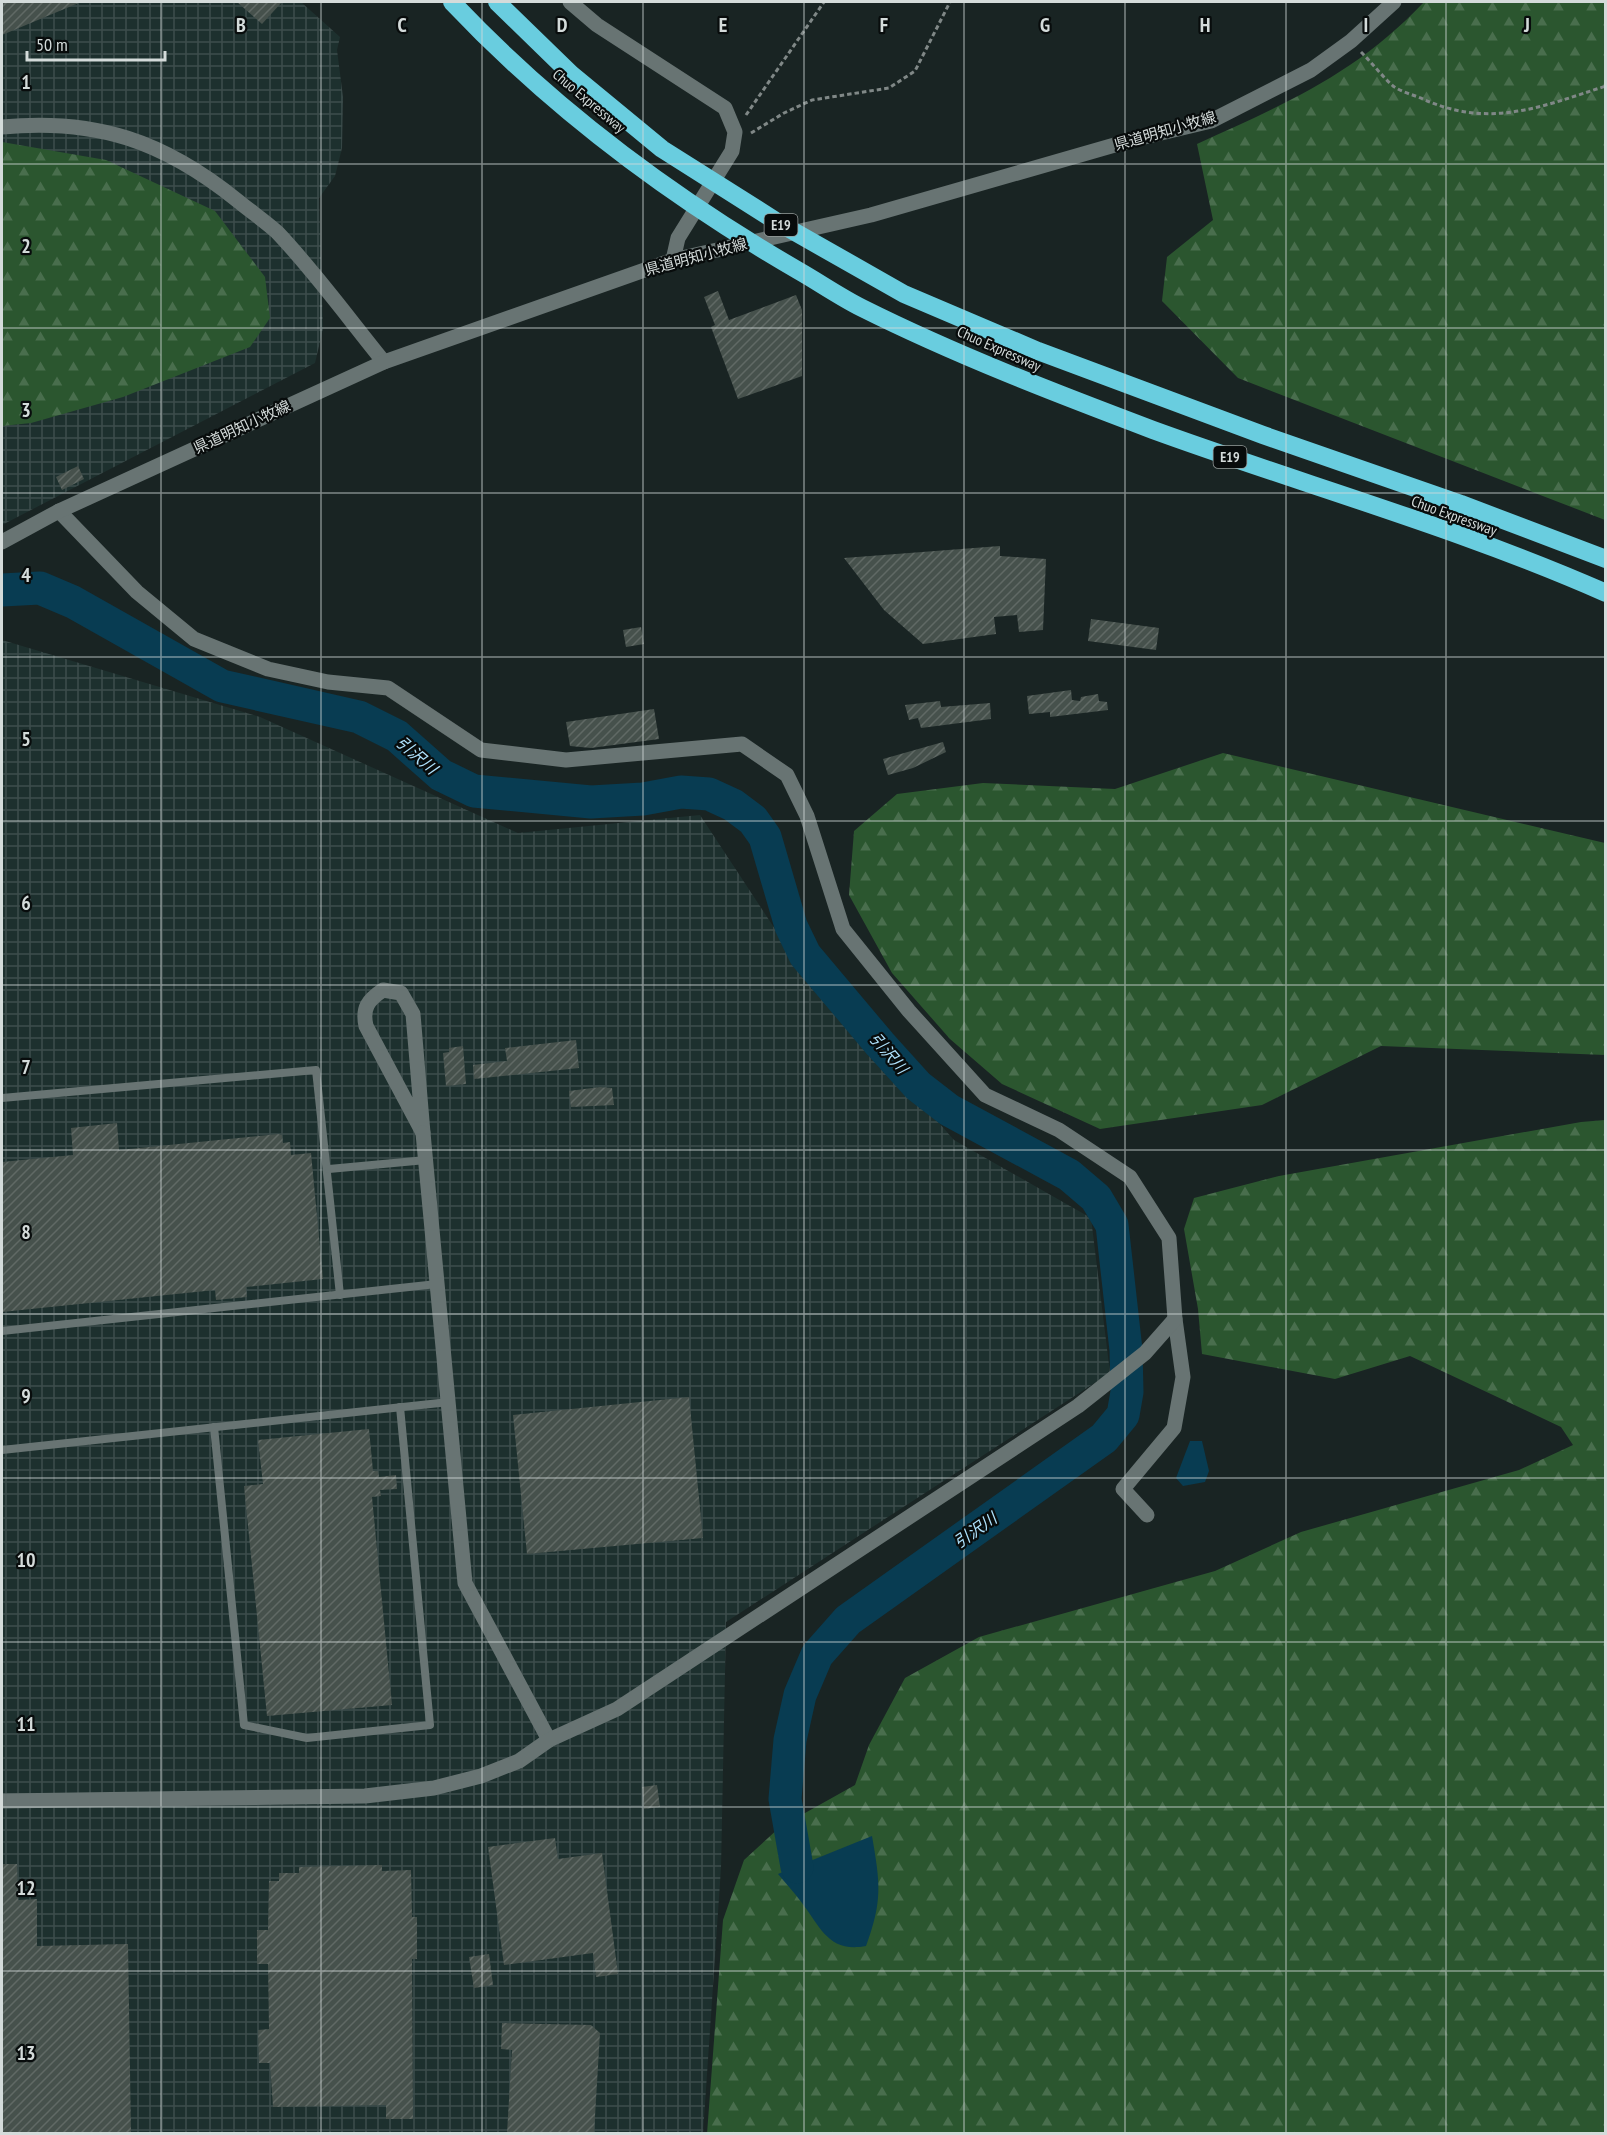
<svg xmlns="http://www.w3.org/2000/svg" width="1607" height="2135" viewBox="0 0 1607 2135" font-family="'PT Sans Narrow','Noto Sans JP',sans-serif">
<style>
.industrial{fill:url(#industrial-grid)}
.forest{fill:url(#forest-firs)}
.water{fill:#083c52}
.lines{fill:none;stroke-linecap:round;stroke-linejoin:round}
.river{stroke:#083c52;stroke-width:33}
.building{fill:url(#building-hatch)}
.path{stroke:#808887;stroke-width:3;stroke-dasharray:4.5 3;stroke-linecap:butt}
.lane{stroke:#687473;stroke-width:8}
.street{stroke:#687473;stroke-width:15}
.secondary{stroke:#687473;stroke-width:15}
.highway{stroke:#69cddf;stroke-width:18}
.grid{fill:none;stroke:#d4dbda;stroke-width:1.5;stroke-opacity:0.55}
.labels{text-anchor:middle;stroke-width:4.5;stroke-linejoin:round;paint-order:stroke}
.shield{fill:#080c0c;stroke:#979d9c;stroke-width:1.5}
.shield-label{font-size:14px;font-weight:bold;fill:#d4dbda}
.street-label{font-size:15px;fill:#d4dbda;stroke:#080c0c}
.water-label{font-size:16px;font-style:italic;fill:#afe3fe;stroke:#080c0c}
.grid-label{font-size:20px;text-anchor:middle;font-weight:bold;fill:#d4dbda;stroke:#080c0c;stroke-width:4.5;stroke-linejoin:round;paint-order:stroke}
</style>
<defs>
<pattern id="industrial-grid" width="8" height="8" patternUnits="userSpaceOnUse" patternTransform="scale(1.5)"><rect width="8" height="8" fill="#1d302e"/><path d="M0 4h8M4 0v8" fill="none" stroke="#3d4d4c"/></pattern>
<pattern id="forest-firs" width="22" height="20" patternUnits="userSpaceOnUse" patternTransform="scale(1.5)"><rect width="22" height="20" fill="#2b562f"/><path d="M5 1l3.5 6h-7zM16 11l3.5 6h-7z" fill="#496e4d"/></pattern>
<pattern id="building-hatch" width="6" height="6" patternUnits="userSpaceOnUse" patternTransform="scale(1.5)"><rect width="6" height="6" fill="#46514c"/><path d="M-1 1l2-2M0 6l6-6M5 7l2-2" fill="none" stroke="#606965"/></pattern>
</defs>
<rect width="100%" height="100%" fill="#192423"/>
<g class="industrial">
<path d="M2,2H301L340,37L337,50L343,97L342,148L335,176L319,198L323,329L315,363L2,525Z"/>
<path d="M2,640L260,717L518,833L700,815L794,958L954,1140L1091,1218L1110,1373L726,1622L721,1868L703,2133H2Z"/>
</g>
<g class="forest">
<path d="M1424,2H1605V520L1238,378L1162,301L1167,257L1213,220L1197,144C1285,104 1356,74 1424,2Z"/>
<path d="M2,142L106,160L215,211L265,277L270,318L250,347L123,397L31,423L2,426Z"/>
<path d="M1223,753L1605,843V1055L1381,1046L1262,1105L1100,1129L1002,1084L950,1039L892,973L849,895L854,831L897,794L983,783L1115,789Z"/>
<path d="M1605,1120V2133L707,2134L723,1920L744,1860L780,1827L855,1785L869,1745L905,1678L979,1637L1215,1571L1301,1532L1519,1470L1573,1445L1561,1427L1410,1356L1335,1379L1202,1354L1198,1309L1184,1229L1194,1198L1279,1176L1581,1122Z"/>
</g>
<g class="water">
<path d="M1190,1441H1202L1209,1471L1205,1482L1183,1486L1176,1478Z"/>
<path d="M872,1836C880,1883 883,1900 866,1946C829,1953 821,1928 802,1903C795,1893 786,1884 778,1874Z"/>
</g>
<g class="lines">
<path class="river" d="M2,590L40,588L73,602L222,686L359,717L397,736L441,775L474,791L591,802L643,799L681,792L709,794L733,805L753,820L765,837L791,926L805,955L880,1044L918,1086L949,1110L1069,1175L1096,1198L1112,1225L1126,1350L1127,1392L1123,1415L1104,1438L848,1620L817,1655L800,1695L790,1740L785,1799L797,1867"/>
</g>
<g class="building">
<path d="M2,2H81L2,35Z"/>
<path d="M237,2H282L262,24Z"/>
<path d="M718,291L729,320L796,295L802,310V376L738,399L711,327L715,325L704,297Z"/>
<path d="M78,466L84,479L62,490L56,477Z"/>
<path d="M1000,546V556L1046,559L1043,630L1019,632L1017,615L994,617L996,634L923,644L884,610L844,558Z"/>
<path d="M1091,619L1159,628L1156,650L1088,641Z"/>
<path d="M641,627L644,644L626,647L623,630Z"/>
<path d="M1071,690L1072,700L1080,701L1081,697L1098,694L1099,701L1107,702L1108,710L1050,717V712L1029,714L1027,696Z"/>
<path d="M940,701L941,707L990,703L991,719L921,728L918,718L909,720L905,705Z"/>
<path d="M654,709L659,739L591,748L570,746L566,722Z"/>
<path d="M943,742L946,752L913,768L888,775L883,759Z"/>
<path d="M576,1040L579,1068L474,1079L473,1065L507,1061L505,1048Z"/>
<path d="M463,1046L466,1084L446,1086L443,1053L449,1052V1048Z"/>
<path d="M600,1087L612,1088L614,1105L571,1107L569,1091Z"/>
<path d="M117,1123L119,1150L278,1134L282,1135L283,1143L290,1142L291,1155L311,1153L323,1279L246,1287L247,1297L216,1300L215,1290L2,1312V1162L73,1155L71,1128Z"/>
<path d="M689,1397L703,1538L527,1554L513,1415Z"/>
<path d="M369,1429L373,1471H378L379,1477L396,1475L397,1489L380,1490L381,1496L372,1497L392,1705L267,1716L244,1486L263,1484L258,1440Z"/>
<path d="M657,1785L660,1807L644,1809L642,1787Z"/>
<path d="M555,1838L558,1859L602,1853L618,1974L596,1977L593,1953L504,1965L488,1847Z"/>
<path d="M2,1864H17L18,1900L37,1899V1946L128,1944L131,2133H2Z"/>
<path d="M382,1865V1871L411,1870L412,1917H417V1959H412L413,2119H386V2105L273,2107L270,2063H259L258,2030L269,2029L268,1964H257V1930H268L269,1881H279V1873H299V1867Z"/>
<path d="M489,1954L493,1985L474,1988L469,1957Z"/>
<path d="M502,2023L591,2025L600,2033L594,2133H507L512,2050L501,2049Z"/>
</g>
<g class="lines">
<g class="path">
<path d="M1361,52C1372,63 1382,76 1393,86C1401,92 1414,95 1423,99C1489,129 1541,107 1606,86"/>
<path d="M746,115L824,2"/>
<path d="M751,133L784,113L812,100L889,88L915,71L950,2"/>
</g>
<g class="lane">
<path d="M2,1098L316,1070L340,1295"/>
<path d="M329,1169L426,1160"/>
<path d="M2,1331L437,1284"/>
<path d="M214,1427L244,1725L307,1738L430,1725L400,1407"/>
<path d="M2,1450L449,1402"/>
</g>
<g class="street">
<path d="M570,2L597,25L725,108L735,132L732,151L678,238L673,260"/>
<path d="M59,511L137,592L194,639L268,669L328,682L388,688L481,750L566,760L742,744L787,775L807,816L843,929L909,1011L985,1095L1059,1130L1130,1177L1169,1238L1175,1319L1183,1377L1174,1428L1123,1489L1147,1515"/>
<path d="M383,990L401,993L413,1014L423,1133L366,1026C362,1008 368,1000 383,990Z"/>
</g>
<g class="secondary">
<path d="M2,127C96,118 164,141 238,201C250,211 265,221 277,232C315,272 349,319 384,362"/>
<path d="M2,542L59,511L384,362L673,260L871,215L1132,140L1211,121L1311,70L1351,41L1394,2"/>
<path d="M423,1133L465,1583L549,1740"/>
<path d="M2,1801L365,1796L434,1788L481,1776L519,1761L549,1740L617,1709L1078,1406L1145,1353L1175,1319"/>
</g>
<g class="highway">
<path d="M452,2C552,108 673,198 799,271C820,283 840,297 862,308C956,355 1055,393 1153,430C1304,485 1459,528 1606,593"/>
<path d="M497,2L571,74L662,149L779,223L904,294L1038,351L1263,435L1461,504L1606,559"/>
</g>
</g>
<path class="grid" d="M161,2V2134M321,2V2134M482,2V2134M643,2V2134M804,2V2134M964,2V2134M1125,2V2134M1286,2V2134M1446,2V2134M2,164H1606M2,328H1606M2,493H1606M2,657H1606M2,821H1606M2,985H1606M2,1150H1606M2,1314H1606M2,1478H1606M2,1642H1606M2,1807H1606M2,1971H1606"/>
<g class="labels">
<g class="shield">
<rect x="764.5" y="214" width="33" height="22" rx="4.5"/>
<rect x="1213.5" y="446" width="33" height="22" rx="4.5"/>
</g>
<g class="shield-label">
<text x="781" y="230">E19</text>
<text x="1230" y="462">E19</text>
</g>
<g class="street-label">
<text transform="translate(589 101) rotate(40)" y="5">Chuo Expressway</text>
<text transform="translate(1165 131) rotate(-16)" y="5">県道明知小牧線</text>
<text transform="translate(696 257) rotate(-15)" y="5">県道明知小牧線</text>
<text transform="translate(999 349) rotate(24)" y="5">Chuo Expressway</text>
<text transform="translate(242 427) rotate(-25)" y="5">県道明知小牧線</text>
<text transform="translate(1454 516) rotate(20)" y="5">Chuo Expressway</text>
</g>
<g class="water-label">
<text transform="translate(417 755) rotate(41)" y="6">引沢川</text>
<text transform="translate(889 1053) rotate(49)" y="6">引沢川</text>
<text transform="translate(975 1530) rotate(-35)" y="6">引沢川</text>
</g>
</g>
<g class="grid-label">
<text x="241" y="32">B</text>
<text x="402" y="32">C</text>
<text x="562" y="32">D</text>
<text x="723" y="32">E</text>
<text x="884" y="32">F</text>
<text x="1045" y="32">G</text>
<text x="1205" y="32">H</text>
<text x="1366" y="32">I</text>
<text x="1527" y="32">J</text>
<text x="26" y="89">1</text>
<text x="26" y="253">2</text>
<text x="26" y="417">3</text>
<text x="26" y="582">4</text>
<text x="26" y="746">5</text>
<text x="26" y="910">6</text>
<text x="26" y="1074">7</text>
<text x="26" y="1239">8</text>
<text x="26" y="1403">9</text>
<text x="26" y="1567">10</text>
<text x="26" y="1731">11</text>
<text x="26" y="1895">12</text>
<text x="26" y="2060">13</text>
</g>
<rect width="1607" height="2135" fill="none" stroke="#d4dbda" stroke-width="6"/>
<path d="M27 51v9h138v-9" fill="none" stroke="#d4dbda" stroke-width="3"/>
<text x="36" y="51" font-size="18" fill="#d4dbda" stroke="#080c0c" stroke-width="4.5" paint-order="stroke">50 m</text>
</svg>
